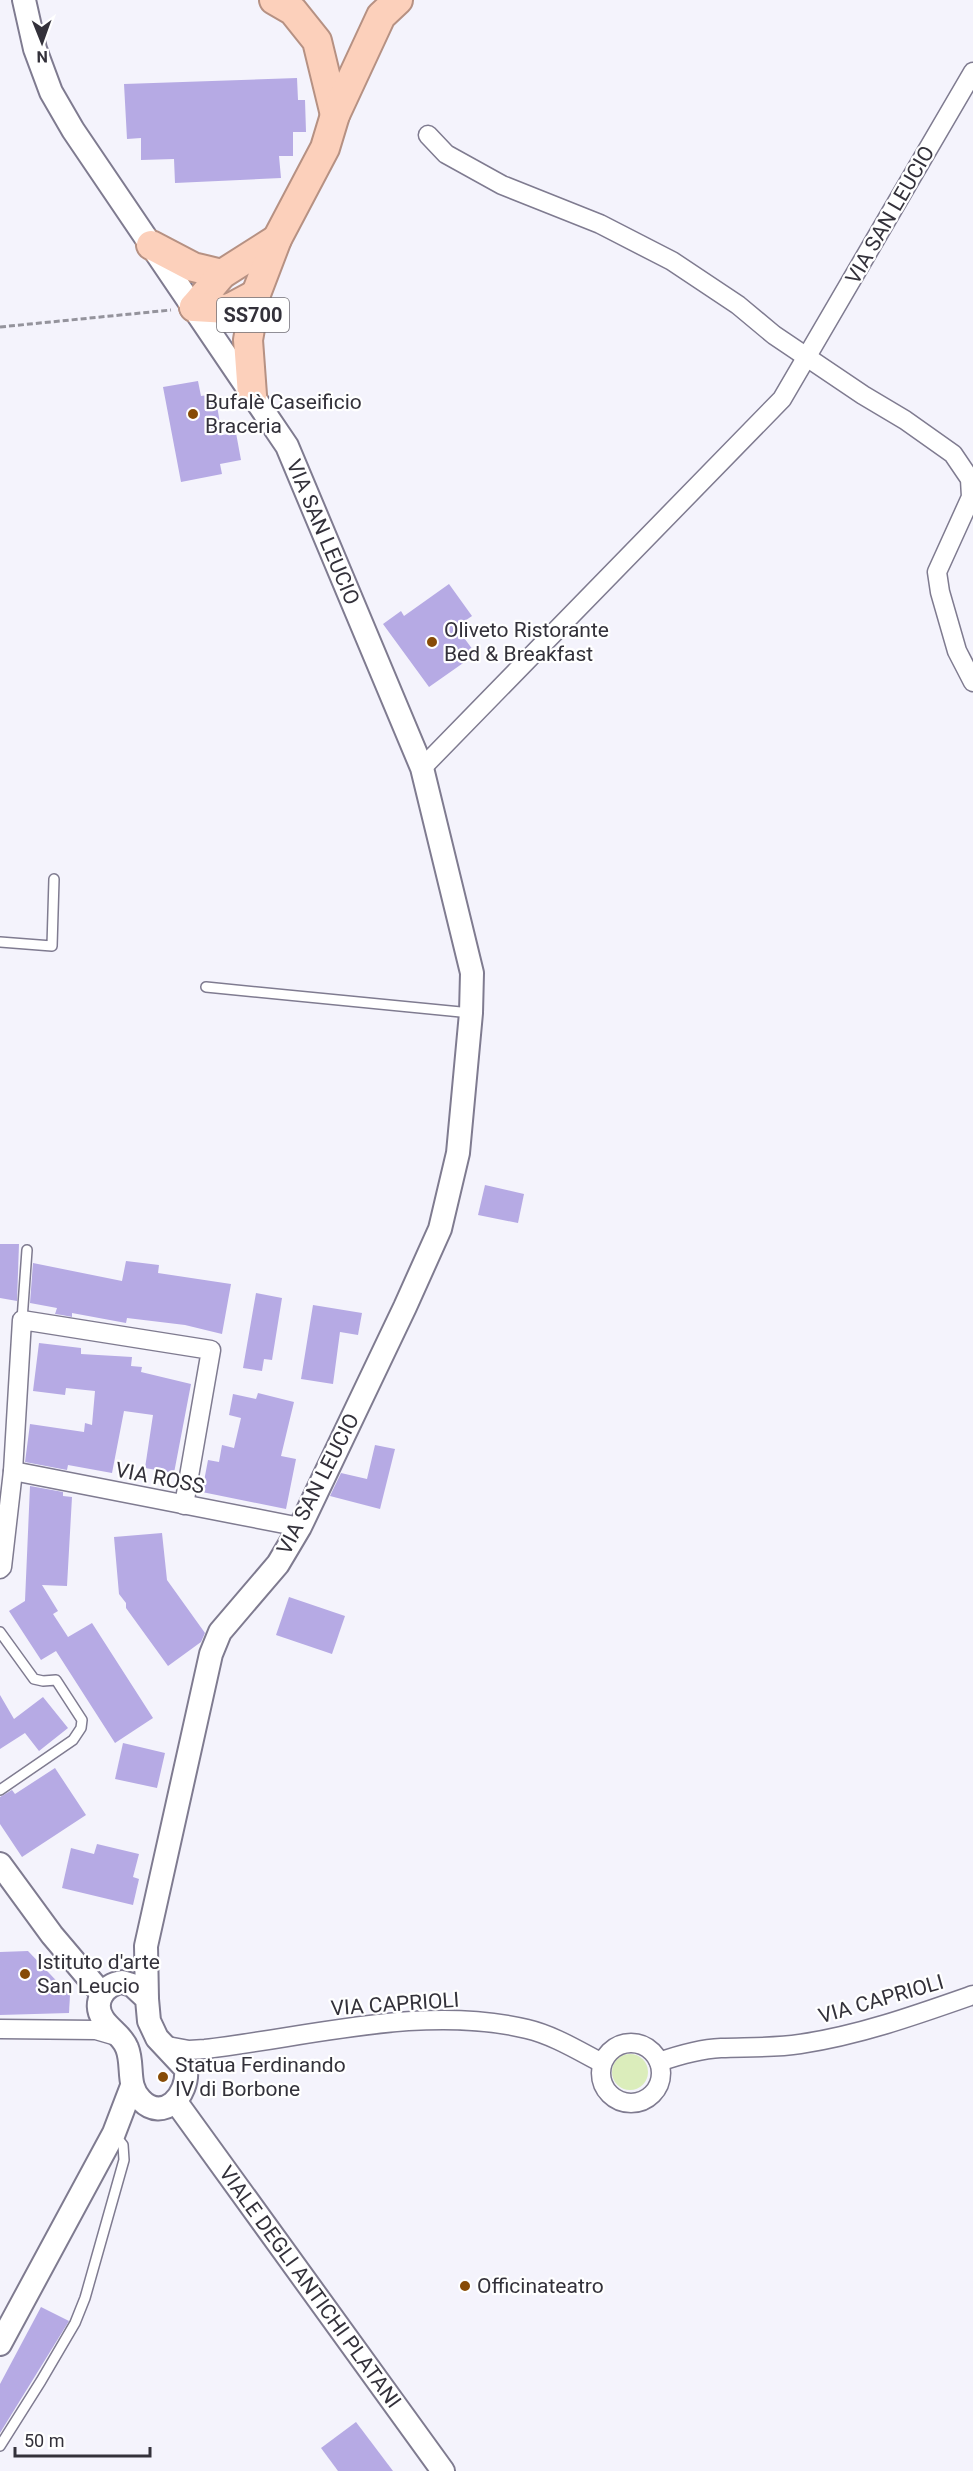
<svg xmlns="http://www.w3.org/2000/svg" width="973" height="2471" viewBox="0 0 973 2471" font-family="Roboto,sans-serif">
<style>
.green{fill:#dbedbb}
.building{fill:#b6aae4}
.lines{fill:none;stroke-linecap:round;stroke-linejoin:round}
.service-casing{stroke:#7f7b90;stroke-width:12}
.minor-casing{stroke:#7f7b90;stroke-width:21}
.tertiary-casing{stroke:#7f7b90;stroke-width:26}
.trunk-casing{stroke:#b69183;stroke-width:32}
.path{stroke:#94939c;stroke-width:3;stroke-dasharray:6 3;stroke-linecap:butt}
.service{stroke:#fff;stroke-width:9}
.minor{stroke:#fff;stroke-width:18}
.tertiary{stroke:#fff;stroke-width:22}
.trunk{stroke:#fcd0bb;stroke-width:28}
.poi-dot{fill:#874b06;stroke:#fff;stroke-width:2}
.labels{text-anchor:middle;stroke-width:4.5;stroke-linejoin:round;paint-order:stroke}
.shield{fill:#fff;stroke:#706f75;stroke-width:1.5}
.shield-label{font-size:20px;font-weight:bold;fill:#33313a}
.street-label{font-size:21px;fill:#33313a;stroke:#fff}
.poi-label{font-size:21px;fill:#33313a;stroke:#fff;text-anchor:start}
</style>
<rect width="100%" height="100%" fill="#f4f3fc"/>
<circle class="green" cx="630" cy="2072" r="18"/>
<g class="building">
<path d="M297,78L298,100H305L306,132H293V156H279L281,178L175,183L174,159L141,160V138L127,139L124,84Z"/>
<path d="M198,381L201,396L215,394L222,435L236,433L241,460L220,464L222,474L181,482L163,387Z"/>
<path d="M449,584L472,616L456,627L476,654L429,687L383,624L401,611L404,616Z"/>
<path d="M485,1185L524,1194L518,1223L478,1215Z"/>
<path d="M0,1244H19L17,1301L0,1298Z"/>
<path d="M126,1261L159,1265L158,1273L231,1284L222,1334L185,1325L127,1318L126,1323L72,1313V1317L62,1315L55,1314L57,1308L30,1303L33,1263L122,1281Z"/>
<path d="M256,1293L282,1298L272,1360L264,1359L262,1371L243,1368Z"/>
<path d="M313,1305L362,1313L358,1335L340,1332L333,1384L301,1379Z"/>
<path d="M39,1343L81,1348V1354L132,1357L131,1366L142,1367L141,1372L191,1384L174,1473L145,1468L153,1415L124,1411L112,1473L68,1465L67,1470L25,1462L30,1424L84,1432L85,1423L92,1425L95,1391L66,1388L65,1395L33,1391Z"/>
<path d="M258,1393L294,1402L281,1456L296,1459L286,1509L202,1492L208,1460L219,1462L222,1445L234,1448L241,1418L229,1415L233,1394L256,1399Z"/>
<path d="M375,1445L395,1449L380,1509L330,1496L341,1473L367,1479Z"/>
<path d="M30,1486L63,1492V1496L72,1497L67,1586L42,1585L58,1611L53,1614L68,1637L92,1623L153,1718L115,1743L56,1651L41,1660L9,1611L25,1601Z"/>
<path d="M162,1533L167,1580L205,1633L201,1642L168,1666L126,1608V1603L119,1594L114,1537Z"/>
<path d="M289,1597L345,1616L332,1654L276,1635Z"/>
<path d="M0,1695L14,1719L43,1697L68,1728L39,1751L25,1733L0,1749Z"/>
<path d="M123,1743L165,1753L157,1788L115,1779Z"/>
<path d="M55,1768L86,1815L22,1857L0,1824V1797L12,1790L15,1794Z"/>
<path d="M97,1844L139,1854L133,1877L139,1879L133,1905L62,1888L71,1848L94,1854Z"/>
<path d="M28,1951L70,1995L69,2013L0,2015V1952Z"/>
<path d="M41,2307L69,2321L0,2433V2384Z"/>
<path d="M356,2422L393,2471H338L321,2448Z"/>
</g>
<g class="lines">
<defs>
<g id="service">
<path d="M0,942L52,946L54,879"/>
<path d="M206,987L471,1013"/>
<path d="M22,1320L27,1250"/>
<path d="M0,1632L34,1679L43,1681L56,1680L82,1720L81,1728L73,1740L0,1790"/>
<path d="M0,2446L41,2381L75,2323L85,2298L124,2160L123,2145L115,2135"/>
</g>
<g id="minor">
<path d="M428,135L446,154L502,185L600,224L672,261L738,305L774,335L863,395L905,420L953,454L970,479L971,497L937,572L940,592L957,651L973,682"/>
<path d="M422,768L782,399L973,72"/>
<path d="M13,1471L300,1527"/>
<path d="M0,1569L2,1567L13,1471L22,1320L211,1350L184,1505"/>
<path d="M0,2029L96,2030L120,2037"/>
<circle cx="631" cy="2073" r="30"/>
<path d="M162,2045L189,2050L205,2049C309,2037 424,2004 527,2029C553,2035 579,2051 602,2063"/>
<path d="M659,2062C679,2055 699,2049 721,2048C748,2047 774,2048 800,2044C860,2035 916,2015 973,1995"/>
</g>
<g id="tertiary">
<path d="M24,0L35,49L51,92L73,130L287,446L422,768L472,973L471,1013L458,1153L440,1229L405,1307L300,1527L278,1564L220,1632L211,1654L146,1946L147,1999"/>
<path d="M0,1864L52,1935L102,1994"/>
<path d="M122,1982L132,1985L147,1999L149,2021L157,2038L186,2069C189,2095 163,2123 141,2100C126,2086 134,2065 127,2048C122,2035 110,2030 103,2019C92,2002 104,1985 122,1982Z"/>
<path d="M176,2102L443,2471"/>
<path d="M0,2344L114,2133L132,2086"/>
</g>
<g id="trunk">
<path d="M274,0L293,11L317,41L335,115"/>
<path d="M151,245L193,267L222,274"/>
<path d="M194,307L222,274L277,239"/>
<path d="M194,307L228,309L256,294"/>
<path d="M252,395L248,340L256,294L277,239L325,148L335,115L381,16L398,0"/>
</g>
</defs>
<use href="#service" class="service-casing"/>
<use href="#minor" class="minor-casing"/>
<use href="#tertiary" class="tertiary-casing"/>
<use href="#trunk" class="trunk-casing"/>
<path class="path" d="M0,327L171,310"/>
<use href="#service" class="service"/>
<use href="#minor" class="minor"/>
<use href="#tertiary" class="tertiary"/>
<use href="#trunk" class="trunk"/>
</g>
<g class="poi-dot">
<circle cx="193" cy="414" r="6"/>
<circle cx="432" cy="642" r="6"/>
<circle cx="25" cy="1974" r="6"/>
<circle cx="163" cy="2077" r="6"/>
<circle cx="465" cy="2286" r="6"/>
</g>
<g class="labels">
<rect class="shield" x="217" y="298" width="72" height="34" rx="4.5"/>
<g class="shield-label">
<text x="253" y="322">SS700</text>
</g>
<g class="street-label">
<text transform="translate(890 215) rotate(-60)" y="7">VIA SAN LEUCIO</text>
<text transform="translate(323 532) rotate(67)" y="7">VIA SAN LEUCIO</text>
<text transform="translate(160 1478) rotate(11)" y="7">VIA ROSS</text>
<text transform="translate(318 1484) rotate(-63)" y="7">VIA SAN LEUCIO</text>
<text transform="translate(881 1999) rotate(-16)" y="7">VIA CAPRIOLI</text>
<text transform="translate(395 2004) rotate(-4)" y="7">VIA CAPRIOLI</text>
<text transform="translate(310 2287) rotate(54)" y="7">VIALE DEGLI ANTICHI PLATANI</text>
</g>
<g class="poi-label">
<text x="205" y="409">Bufalè Caseificio<tspan x="205" dy="24">Braceria</tspan></text>
<text x="444" y="637">Oliveto Ristorante<tspan x="444" dy="24">Bed &amp; Breakfast</tspan></text>
<text x="37" y="1969">Istituto d'arte<tspan x="37" dy="24">San Leucio</tspan></text>
<text x="175" y="2072">Statua Ferdinando<tspan x="175" dy="24">IV di Borbone</tspan></text>
<text x="477" y="2293">Officinateatro</text>
</g>
</g>
<g transform="translate(42 42) rotate(179)" stroke="#ffffff" stroke-width="4.5" paint-order="stroke">
<path d="M0-4.5L10 22L0 15L-10 22Z" fill="#33313a"/>
<text y="-9" font-size="16" font-weight="bold" text-anchor="middle" fill="#33313a">N</text>
</g>
<path d="M15 2447v9h135v-9" fill="none" stroke="#33313a" stroke-width="3"/>
<text x="24" y="2447" font-size="18" fill="#33313a" stroke="#ffffff" stroke-width="4.5" paint-order="stroke">50 m</text>
</svg>
